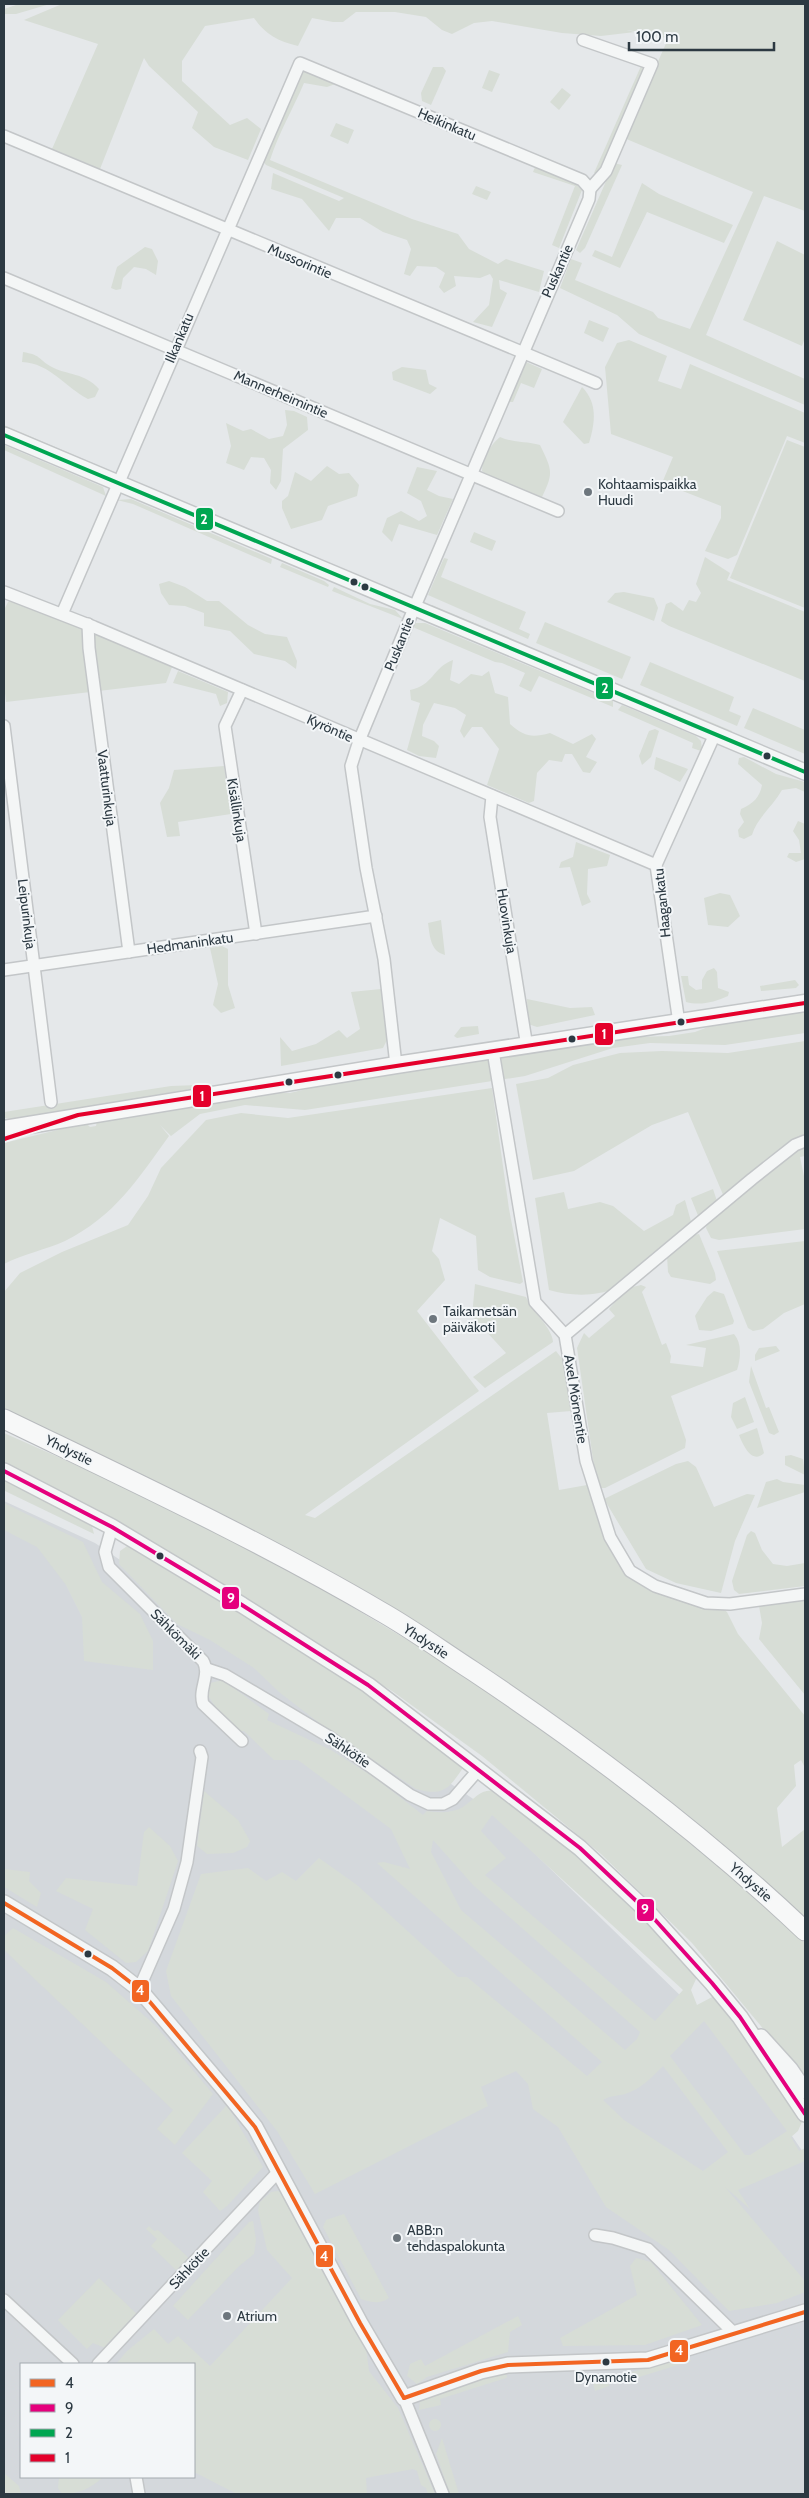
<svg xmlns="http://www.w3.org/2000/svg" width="809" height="2498" viewBox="0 0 809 2498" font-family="Cabin,sans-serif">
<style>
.built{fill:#d4d8dc;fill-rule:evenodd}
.green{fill:#d7ddd6;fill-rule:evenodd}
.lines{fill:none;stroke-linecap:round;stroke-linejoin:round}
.minor-casing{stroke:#c3c6c8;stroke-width:14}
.tertiary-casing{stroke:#c3c6c8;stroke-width:18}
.secondary-casing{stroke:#c3c6c8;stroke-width:19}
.trunk-casing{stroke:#b8bbbe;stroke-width:21}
.minor{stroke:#f4f6f6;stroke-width:11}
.tertiary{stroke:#f4f6f6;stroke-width:15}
.secondary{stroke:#f7f8f8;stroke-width:16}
.trunk{stroke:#f7f8f8;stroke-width:19}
.bus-1-casing{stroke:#f3f6f8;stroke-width:8}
.bus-2-casing{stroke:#f3f6f8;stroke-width:8}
.bus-3-casing{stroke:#f3f6f8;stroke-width:8}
.bus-4-casing{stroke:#f3f6f8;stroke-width:8}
.bus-1{stroke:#f26522;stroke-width:4}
.bus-2{stroke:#e5007d;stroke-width:4}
.bus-3{stroke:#00a651;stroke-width:4}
.bus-4{stroke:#e4002b;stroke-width:4}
.poi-dot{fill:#6d767d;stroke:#f3f6f8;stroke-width:2}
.bus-dot{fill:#2c3942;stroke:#f3f6f8;stroke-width:2}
.labels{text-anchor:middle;stroke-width:4;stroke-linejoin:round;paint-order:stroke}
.bus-label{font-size:13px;fill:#2c3942;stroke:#f3f6f8}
.street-label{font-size:14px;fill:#2c3942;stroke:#f3f6f8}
.poi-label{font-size:14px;fill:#2c3942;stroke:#f3f6f8;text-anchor:start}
.line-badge{stroke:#f3f6f8;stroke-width:2}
.badge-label{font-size:14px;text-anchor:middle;font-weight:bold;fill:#fff}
</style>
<rect width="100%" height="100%" fill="#e5e8ea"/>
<path class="built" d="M4,1501L95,1543L491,1811L727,2041L805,2155V2494H4ZM21,2364H194V2477H21Z"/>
<g class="green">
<path d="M19,4H50L16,14H4V9Z"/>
<path d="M62,4H805V211L764,196L706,335L805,379V405L639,334L617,315L560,288L571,259L582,263L575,280L653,312L658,318L690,329L753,192L624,138L668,39L650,33L626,30L635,32L601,36L562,33L492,21L474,23L452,34L442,30L426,17L395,12H356L343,22H333L312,18L298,46C278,41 266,35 254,18L205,26L182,61V81L230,125L247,118L261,129L248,160L214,147L192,128L198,112L149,66L144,58L100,169L52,149L98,44L24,20Z"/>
<path d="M641,66L645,71L600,174L594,173Z"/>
<path d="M433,67H443L446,71L431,105L422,101L421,93Z"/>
<path d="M489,70L500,74L492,92L482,88Z"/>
<path d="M304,71L338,83L327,87L304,83C293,109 279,132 270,160L412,219L458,234L469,249L498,264L506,259L544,271L539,292L499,280L500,289L507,293L492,327L473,322L489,305L493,279L490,274L480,278L454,276L456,286L444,293L439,287L445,273L436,267L417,266L410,276L404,274L411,249L407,240L383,232L360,218H336L329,231L302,199L271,189L273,173L339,201L344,198L266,165L262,160L298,76Z"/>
<path d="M562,88L571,95L559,110L550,102Z"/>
<path d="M336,123L354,130L348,144L330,136Z"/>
<path d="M614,163L622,165L585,248L580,253L576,250Z"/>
<path d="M536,165L572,180L582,190L559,248L552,245L575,186L533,172Z"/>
<path d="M642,183L659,194L733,225L724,243L647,212L620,268L592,256L595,250L612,257Z"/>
<path d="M476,186L491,192L487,200L472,194Z"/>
<path d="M777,241L805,255V338L802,346L743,320Z"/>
<path d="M145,247L152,249L158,261L156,275L146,269L134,267L123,278L121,289L116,290L111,288L117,267Z"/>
<path d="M589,320L609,328L603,342L584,333Z"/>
<path d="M629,340L667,356L658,381L681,389L690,364L805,413V443L787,436L737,555L728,559L705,551L721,518V506L662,483L673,457L611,434L605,367L617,343Z"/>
<path d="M23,352C41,355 37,358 50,366C68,376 84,372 99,389L95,397L88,399C66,388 50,363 22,362Z"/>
<path d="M526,362L542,369L534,388L521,383L513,402H509Z"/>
<path d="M402,367L426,370L429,384L437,388L430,394L393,380L392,372Z"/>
<path d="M582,387C598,403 595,423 589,443L584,444L563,422Z"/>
<path d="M285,410L294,411L307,417L308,430L283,449L281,481L276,490L270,483L271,470L264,458L251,457L244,470L226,463L231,446L226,423L243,431L251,429L269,439L283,436L287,425Z"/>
<path d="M4,425L116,473L112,475L4,429Z"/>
<path d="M500,437C513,443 526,441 540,445C552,470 554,472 542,497L490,478L482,471C482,459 491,444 500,437Z"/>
<path d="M787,440L805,447V608L730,578Z"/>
<path d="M4,445L103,487L106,496L4,450Z"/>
<path d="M327,466L339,474L349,473L359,485L357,496L328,506L322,520L291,529L282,508V501L288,496L295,472L311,481Z"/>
<path d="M417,467L437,471L427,490L439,496L453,499L437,535L399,524L392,542L382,532L387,518L401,511L419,521L427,516L421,501L407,493Z"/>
<path d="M130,479L323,560V562L130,481Z"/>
<path d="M131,499L272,559L271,564L133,504L117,500Z"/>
<path d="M474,532L496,541L492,551L470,542Z"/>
<path d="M705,557L730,573L727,580L805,612V681L669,626L661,621L666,604L671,602L683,611L689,600L696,602L701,593L696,584Z"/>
<path d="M444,558L448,559L441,577L526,612L519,629L530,634L528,639L428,595Z"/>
<path d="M282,563L324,581L329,585L328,587L280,567Z"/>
<path d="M169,581L185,587L207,601H219L248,625L265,634L287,637L297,661L296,669L285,661L254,654L230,631L204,626V613L185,606L169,605L161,593L159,584Z"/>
<path d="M334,587L370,604L395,610L403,619L332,591Z"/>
<path d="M624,592L654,598L658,608L654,621L607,602L615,593Z"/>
<path d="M12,600L77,625L172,667L166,683L6,702L4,685V610L8,602Z"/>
<path d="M432,605L527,645L526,648L431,608Z"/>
<path d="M545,622L631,657L622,679L536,643Z"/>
<path d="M416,623H425L613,701V707L539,676L531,692L519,686L525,673L502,663L495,662L415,628L412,625Z"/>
<path d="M453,660L450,680L459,684L471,674L482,676L489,671L495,693L508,697L510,724C525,737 532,738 550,733L573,744L592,734L596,739L586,757L597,762L590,773L583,772L572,754H565L562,762L549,760L537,773L534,801L529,803L487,785L499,749L482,727H472L464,738L460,731L466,715L455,708L434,703L423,725L422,736L434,741L439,746L436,758L419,756L407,750L420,703L411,700L410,690C433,686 433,667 453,660Z"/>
<path d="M650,662L734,697L729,711L741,716L737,726L640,685Z"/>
<path d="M178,671L228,692L227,703L220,706L216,694L173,683Z"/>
<path d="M632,689L732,731L730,734L635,694Z"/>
<path d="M622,705L696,736L701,741L702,749L701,751L692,748L693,743L618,710Z"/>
<path d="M753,708L805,730V754L744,728Z"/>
<path d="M655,729L659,731L651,757L642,765L639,756L649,731Z"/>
<path d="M656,757L688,769L680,782L654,769Z"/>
<path d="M744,757L776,774L805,782V792L796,788L782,790C773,806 757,818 752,835L744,839L739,837L738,830L744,822L740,814L741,809C753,804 760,797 762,785L738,764L739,758Z"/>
<path d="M224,766L231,814L178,822L180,836L167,837L160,803L169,788L174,770Z"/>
<path d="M798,821L805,824V859L796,862L787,857L789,853H801L799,840L793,831Z"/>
<path d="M576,842L610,855L607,866L588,869L587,894L591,902L582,906L570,867L559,868L561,862L573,857Z"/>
<path d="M720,893L730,895L740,916L728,927L708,925L704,898Z"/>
<path d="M441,920L445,955C430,951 430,936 428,923Z"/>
<path d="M222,946L228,949V985L235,1008L221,1013L213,1005L218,984L210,948Z"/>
<path d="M714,968L717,972L718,988L729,992L728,996C715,1002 700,1006 686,1002L681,976H688L689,985L696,990L702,989V980L707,971Z"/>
<path d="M795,980L799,985L796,988L761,991L760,986Z"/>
<path d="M381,989L387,1040L383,1048L281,1066L280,1037L292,1051L316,1044L339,1030L347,1038L360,1029L351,992Z"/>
<path d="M527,999L570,1008L592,1007L595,1015L537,1027L528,1024Z"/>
<path d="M805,1011V1033L725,1045L650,1043L613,1048L525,1076L305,1110L245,1105L200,1114L171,1136L160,1125L169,1136C138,1179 115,1216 65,1241C45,1250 23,1254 4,1264V1143L86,1123L90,1127L96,1126L97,1121L264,1093H290L319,1086L635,1037L669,1036L695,1032L716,1024Z"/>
<path d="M478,1026L479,1034L457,1038L454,1036L461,1027Z"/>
<path d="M805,1041V1135L799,1136L724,1197L688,1112L652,1125L574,1171L533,1180L516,1084L548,1078L573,1065L620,1053L662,1051L728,1053Z"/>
<path d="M198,1085V1088L12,1119L4,1118V1112L171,1086Z"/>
<path d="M492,1088L509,1209L523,1282L520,1284L490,1277L478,1270L476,1236L440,1218L432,1251L439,1259L445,1280L417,1311L479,1391L305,1515L315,1518L556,1351L563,1360L571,1411L547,1413L559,1490L587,1485L606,1535L630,1574L721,1607L727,1612L738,1634L805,1716V1768L801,1760L794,1765L796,1786L777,1808L782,1847L805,1829V1920L699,1827L590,1741L507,1683L4,1413V1292L20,1273L62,1252L128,1225L148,1196L161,1168L206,1120L241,1113L288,1118Z"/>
<path d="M805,1145V1156L800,1157L805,1181V1229L719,1240L711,1238L706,1228L707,1224L785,1159Z"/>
<path d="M713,1189L718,1204L699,1218L691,1198Z"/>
<path d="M564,1192L568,1209L600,1202L613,1206L644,1231L673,1215L676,1205L685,1200L692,1225L616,1288C595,1297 570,1296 549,1290L535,1198Z"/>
<path d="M699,1234L715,1273L716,1280L710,1284L671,1277L668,1272L667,1256L694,1235Z"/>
<path d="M805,1241V1304L784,1313L763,1329L753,1331L748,1328L717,1251Z"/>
<path d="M475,1284L526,1297C532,1311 553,1329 553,1342L485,1388L473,1377L506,1353L472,1316Z"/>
<path d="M641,1285L646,1287L642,1292L662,1345L666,1343L671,1356L670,1363L703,1367L706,1348L686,1345L734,1334C742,1343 741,1358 737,1370L671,1396L686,1440L685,1448L605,1488H599L596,1480L577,1348L584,1333L589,1338L615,1316L609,1309L628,1288Z"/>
<path d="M714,1291L724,1294L734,1321L733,1324L711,1331L699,1330L695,1316L707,1297Z"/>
<path d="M776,1346L780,1351L755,1361V1355L759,1348Z"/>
<path d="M751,1366L766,1408L769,1407L779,1432L774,1435L769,1433L749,1382Z"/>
<path d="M745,1397L754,1422L737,1429L731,1417L733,1403Z"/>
<path d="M757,1428L764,1453C752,1465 743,1445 739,1435Z"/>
<path d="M4,1433C96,1474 188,1514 277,1563C313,1583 348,1605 384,1626C438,1658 492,1690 542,1726C635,1792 720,1867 805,1943V2079L692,1943L601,1854L482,1756L392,1691L206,1577L91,1507L4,1463Z"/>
<path d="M791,1455L803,1459L805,1475L785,1465V1456Z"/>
<path d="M688,1461L696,1467L714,1507L747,1494L755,1495L735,1541L721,1593L676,1583L646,1569L604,1499L676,1464Z"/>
<path d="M4,1476L84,1518L92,1526L94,1534L5,1491Z"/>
<path d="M777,1479L783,1482L805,1485V1492L757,1508L766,1482Z"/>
<path d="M4,1503L83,1542L102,1582L140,1614L153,1641V1670L84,1661L82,1617L66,1585L37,1547L4,1530Z"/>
<path d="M751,1531L755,1533L762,1550L773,1564L787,1566L805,1563V1586L739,1594L734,1590L732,1581L747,1535Z"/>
<path d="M130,1544C246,1611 357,1685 465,1765C449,1788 445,1797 416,1789L322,1725L279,1692L254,1668L210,1640L177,1624L119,1564L120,1551Z"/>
<path d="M805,1600V1695L759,1639L762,1623L759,1606Z"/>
<path d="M223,1680L269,1714L267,1720L331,1750L375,1778L423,1815L427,1811C438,1813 453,1813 463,1807C476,1798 483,1785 501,1793L580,1858L628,1903L692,1970L697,1977L691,1990L697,2005L714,1996L804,2117L798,2131L791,2137L799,2151L805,2148V2161L738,2190L750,2209L725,2187L805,2281V2292L777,2303L729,2311L669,2250L606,2207L558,2127L533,2109L528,2084L516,2071L481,2087L488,2106L315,2194L277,2131L171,1996L166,1971L201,1874L248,1868L266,1881L282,1872L296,1881L319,1858L357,1885L458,1977H467L587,2076L602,2062L377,1863L384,1862L410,1869L391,1829L298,1760H274L244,1731H239L215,1706L207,1694L210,1683ZM492,1815L683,1990L655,2021L485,1875L506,1858L481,1831ZM433,1840L473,1885L640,2032L637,2039L625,2050L461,1910L431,1852ZM704,2021L787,2131L750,2155H745L670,2056ZM663,2066L728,2152L703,2171L624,2120L603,2100C609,2096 617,2096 625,2094C640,2090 652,2077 663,2066Z"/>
<path d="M204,1791L238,1820L250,1841L247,1847L233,1853L207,1854L197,1846Z"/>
<path d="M149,1827L170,1846L178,1861L148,1951L136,1962L126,1963L85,1930L93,1909L56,1891L66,1878L137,1886L144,1832Z"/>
<path d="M4,1869L30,1872L29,1881L41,1893L37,1907L4,1887Z"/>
<path d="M13,1928L106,1982L155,2025L213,2094L175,2145L157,2129L173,2110L4,1950V1936Z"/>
<path d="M227,2105L263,2167L227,2206L220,2211L203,2192L212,2181L182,2153Z"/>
<path d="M278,2191L285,2196L366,2348L369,2371L398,2408L435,2494H428L426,2488L421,2485L417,2471L413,2469L366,2478L367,2494H237L194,2472V2364H116L127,2351L154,2329L168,2344L178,2336L210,2366L292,2278L267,2250L258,2210L260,2202L271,2192Z"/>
<path d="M344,2214L389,2298C380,2305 370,2302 361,2299L323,2227L326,2220Z"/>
<path d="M253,2221L256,2240L254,2254L238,2267L188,2320L173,2306L249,2222Z"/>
<path d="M149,2226L154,2231L158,2230L189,2258L177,2271L151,2246L157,2239L146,2229Z"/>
<path d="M636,2258L651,2262L702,2325L645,2345L563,2346L560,2338L637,2295L630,2266Z"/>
<path d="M99,2278L138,2315L105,2348L93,2343L87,2349L58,2320Z"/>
<path d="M518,2316L522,2325L510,2332L508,2352L427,2377L417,2384L407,2376L410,2364L421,2359L425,2366Z"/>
<path d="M680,2358H688L691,2361L626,2381L625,2374Z"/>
<path d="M506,2372L507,2377L506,2378L440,2399L441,2405L419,2410L420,2400L495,2373Z"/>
<path d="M604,2380L608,2381L609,2386L595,2391L593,2383Z"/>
<circle cx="435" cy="2425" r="6"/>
<path d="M442,2438L459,2494H450L436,2454Z"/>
<path d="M4,2473L19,2486L21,2494H4Z"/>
<path d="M59,2477H103C92,2488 78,2494 62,2494L58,2488Z"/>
</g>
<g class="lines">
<defs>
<g id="minor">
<path d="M583,40L652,64L606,171L590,189"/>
<path d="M4,136L596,383"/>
<path d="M4,278L558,511"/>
<path d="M4,592L94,627L656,865"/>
<path d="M62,614L300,63L582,180L590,189"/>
<path d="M88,624L89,648L129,952"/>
<path d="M242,690L225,726L256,934"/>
<path d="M4,726L51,1102"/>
<path d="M492,796L490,817L527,1047"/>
<path d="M4,970L376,916"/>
<path d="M679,1023L656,865L715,734"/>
<path d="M493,1051L535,1302L565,1335L586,1461L610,1537L630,1571L655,1586L706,1603L730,1604L805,1594"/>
<path d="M396,1065L384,959L366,868L351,766L359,741L407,625L589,199L590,189"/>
<path d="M565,1335L752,1179L795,1145L805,1141"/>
<path d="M112,1527L105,1552L109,1567L203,1661C211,1675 198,1689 203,1704L242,1741"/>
<path d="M207,1669L225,1675L328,1736L410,1795L429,1804H443L453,1799L479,1769"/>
<path d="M139,1989L174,1909L187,1862L202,1757L200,1751"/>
<path d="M595,2235L613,2238L648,2249L735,2334"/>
<path d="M4,2300L73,2364"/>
<path d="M98,2364L279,2171"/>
<path d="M404,2398L443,2494"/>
<path d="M136,2477L139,2494"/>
</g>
<g id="tertiary">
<path d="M4,435L805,772"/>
<path d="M4,1471L112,1527L242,1605L368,1685L580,1848L648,1912L712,1983L740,2017L805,2114"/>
<path d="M4,1903L112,1968L139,1989L225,2090L255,2127L360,2323L404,2398L481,2371L508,2365L648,2360L805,2312"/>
<path d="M761,2037L790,2069L805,2091"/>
</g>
<path id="secondary" d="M4,1129L396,1065L805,1003"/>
<path id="trunk" d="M4,1419C130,1480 259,1540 380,1611C412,1629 442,1651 473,1671C590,1749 703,1834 805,1931"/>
</defs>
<use href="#minor" class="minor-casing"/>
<use href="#tertiary" class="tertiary-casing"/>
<use href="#secondary" class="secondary-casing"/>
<use href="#trunk" class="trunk-casing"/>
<use href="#minor" class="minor"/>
<use href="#tertiary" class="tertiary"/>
<use href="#secondary" class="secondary"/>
<use href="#trunk" class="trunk"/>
<defs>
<g id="bus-1">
<path d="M4,1903L112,1968L139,1989L255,2127L360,2323L404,2398"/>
<path d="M404,2398L481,2371L508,2365L648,2360L805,2312"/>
</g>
<path id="bus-2" d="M4,1471L112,1527L242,1605L368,1685L580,1848L648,1912L712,1983L740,2017L805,2114"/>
<path id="bus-3" d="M4,435L805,772"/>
<path id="bus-4" d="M4,1139L78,1115L805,1003"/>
</defs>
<use href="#bus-1" class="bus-1-casing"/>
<use href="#bus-2" class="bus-2-casing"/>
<use href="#bus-3" class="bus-3-casing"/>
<use href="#bus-4" class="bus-4-casing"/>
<use href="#bus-1" class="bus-1"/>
<use href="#bus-2" class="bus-2"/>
<use href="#bus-3" class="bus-3"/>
<use href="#bus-4" class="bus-4"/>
</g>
<g class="poi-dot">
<circle cx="588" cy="492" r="5"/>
<circle cx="433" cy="1319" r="5"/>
<circle cx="397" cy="2238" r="5"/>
<circle cx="227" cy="2316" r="5"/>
</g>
<g class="bus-dot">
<circle cx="354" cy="582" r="4.5"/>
<circle cx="365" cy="587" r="4.5"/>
<circle cx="767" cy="756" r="4.5"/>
<circle cx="681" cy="1022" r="4.5"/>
<circle cx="572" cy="1039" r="4.5"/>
<circle cx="338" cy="1075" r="4.5"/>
<circle cx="289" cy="1082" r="4.5"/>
<circle cx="160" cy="1556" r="4.5"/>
<circle cx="88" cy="1954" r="4.5"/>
<circle cx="606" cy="2362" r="4.5"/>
</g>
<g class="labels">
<g class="bus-label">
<text x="606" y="2382">Dynamotie</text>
</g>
<g class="street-label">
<text transform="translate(447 124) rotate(23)" y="5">Heikinkatu</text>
<text transform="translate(300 261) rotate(23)" y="5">Mussorintie</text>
<text transform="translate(557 271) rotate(-66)" y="5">Puskantie</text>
<text transform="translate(179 338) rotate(-67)" y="5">Ilkankatu</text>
<text transform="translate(281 394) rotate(23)" y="5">Mannerheimintie</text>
<text transform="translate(399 644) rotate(-68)" y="5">Puskantie</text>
<text transform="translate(330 728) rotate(24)" y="5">Kyröntie</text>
<text transform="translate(107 788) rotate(83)" y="5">Vaatturinkuja</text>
<text transform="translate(237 810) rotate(81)" y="5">Kisällinkuja</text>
<text transform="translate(662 903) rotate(-96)" y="5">Haagankatu</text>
<text transform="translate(27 914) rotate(83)" y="5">Leipurinkuja</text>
<text transform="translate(507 921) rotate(81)" y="5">Huovinkuja</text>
<text transform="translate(190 943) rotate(-8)" y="5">Hedmaninkatu</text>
<text transform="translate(576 1399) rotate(81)" y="5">Axel Mörnentie</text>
<text transform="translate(69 1450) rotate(26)" y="5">Yhdystie</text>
<text transform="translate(176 1634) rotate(45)" y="5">Sähkömäki</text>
<text transform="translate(426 1641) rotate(33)" y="5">Yhdystie</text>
<text transform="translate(348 1750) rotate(34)" y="5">Sähkötie</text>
<text transform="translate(751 1882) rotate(41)" y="5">Yhdystie</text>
<text transform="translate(189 2268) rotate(-47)" y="5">Sähkötie</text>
</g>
<g class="poi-label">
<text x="598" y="489">Kohtaamispaikka<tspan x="598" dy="16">Huudi</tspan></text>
<text x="443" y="1316">Taikametsän<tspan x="443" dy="16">päiväkoti</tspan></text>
<text x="407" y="2235">ABB:n<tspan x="407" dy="16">tehdaspalokunta</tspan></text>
<text x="237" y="2321">Atrium</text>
</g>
</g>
<g class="line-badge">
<rect x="195" y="507" width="19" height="24" rx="5" fill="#00a651"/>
<rect x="595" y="676" width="19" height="24" rx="5" fill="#00a651"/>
<rect x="594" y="1022" width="20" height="24" rx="5" fill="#e4002b"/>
<rect x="192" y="1084" width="20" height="24" rx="5" fill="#e4002b"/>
<rect x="221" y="1586" width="19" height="24" rx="5" fill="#e5007d"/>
<rect x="636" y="1898" width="19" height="24" rx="5" fill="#e5007d"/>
<rect x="131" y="1979" width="19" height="24" rx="5" fill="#f26522"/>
<rect x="315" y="2244" width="19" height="24" rx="5" fill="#f26522"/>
<rect x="669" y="2339" width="20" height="24" rx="5" fill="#f26522"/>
</g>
<g class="badge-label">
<text x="204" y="524">2</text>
<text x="605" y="693">2</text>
<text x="604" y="1039">1</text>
<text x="202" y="1101">1</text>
<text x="231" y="1603">9</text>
<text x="645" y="1914">9</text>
<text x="140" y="1995">4</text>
<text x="324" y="2261">4</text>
<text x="679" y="2355">4</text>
</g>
<rect width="809" height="2498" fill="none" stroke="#2c3942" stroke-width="10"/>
<rect x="20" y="2363" width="175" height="115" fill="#f3f6f8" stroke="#a3aaaf"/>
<rect x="30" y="2379" width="25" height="8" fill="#f26522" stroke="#a3aaaf"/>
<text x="65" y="2388" font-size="15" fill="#2c3942">4</text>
<rect x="30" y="2404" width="25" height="8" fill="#e5007d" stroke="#a3aaaf"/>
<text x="65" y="2413" font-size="15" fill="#2c3942">9</text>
<rect x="30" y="2429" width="25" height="8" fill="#00a651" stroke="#a3aaaf"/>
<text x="65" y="2438" font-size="15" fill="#2c3942">2</text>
<rect x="30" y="2454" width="25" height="8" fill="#e4002b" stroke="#a3aaaf"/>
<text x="65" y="2463" font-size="15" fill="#2c3942">1</text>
<path d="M629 42v8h145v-8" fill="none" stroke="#2c3942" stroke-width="2.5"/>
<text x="636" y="42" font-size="15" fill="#2c3942" stroke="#f3f6f8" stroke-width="4" paint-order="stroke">100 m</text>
</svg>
